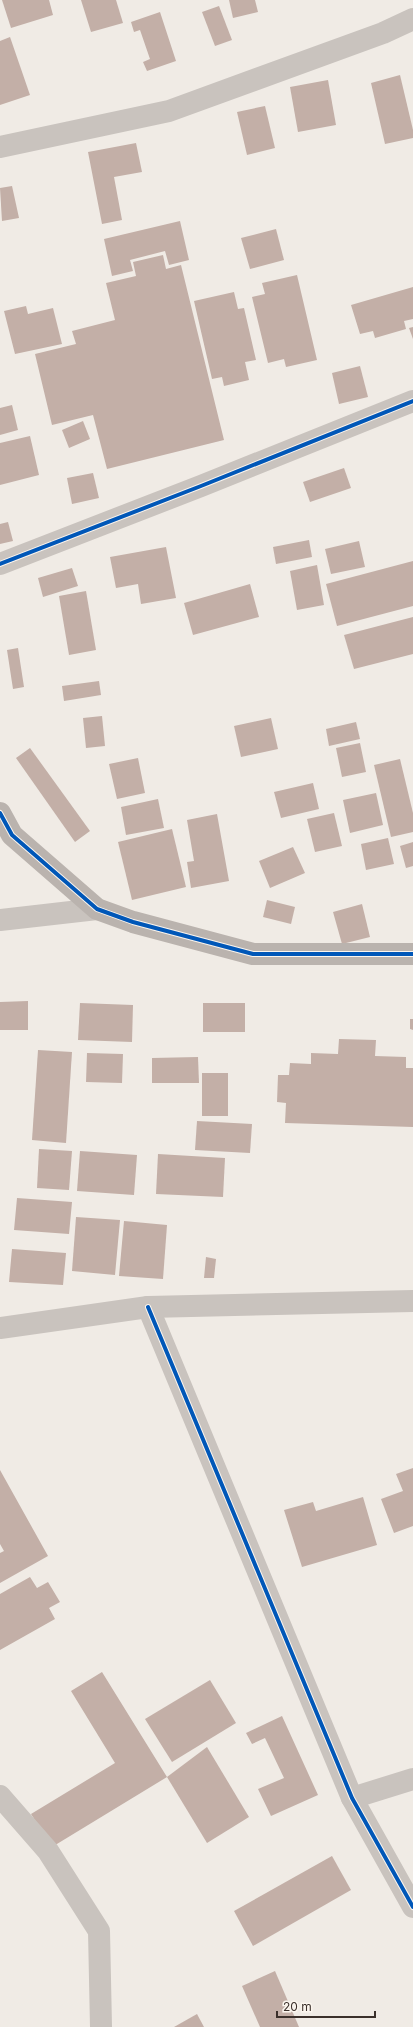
<svg xmlns="http://www.w3.org/2000/svg" width="413" height="2027" viewBox="0 0 413 2027" font-family="Inter,sans-serif">
<style>
.building{fill:#c3afa7}
.lines{fill:none;stroke-linecap:round;stroke-linejoin:round}
.street{stroke:#c9c3be;stroke-width:22}
.secondary{stroke:#bab3ae;stroke-width:22}
.cycleway-casing{stroke:#fbf5ee;stroke-width:6}
.cycleway{stroke:#0057b8;stroke-width:4}
</style>
<rect width="100%" height="100%" fill="#f0ebe5"/>
<g class="building">
<path d="M2,0H49L53,15L11,28Z"/>
<path d="M81,0H116L123,23L91,32Z"/>
<path d="M229,0H255L258,12L233,18Z"/>
<path d="M219,6L232,40L215,46L202,12Z"/>
<path d="M160,12L176,61L147,71L143,62L150,59L140,30L134,32L131,22Z"/>
<path d="M10,37L30,95L0,105V41Z"/>
<path d="M400,75L413,130V138L385,144L371,83Z"/>
<path d="M328,80L336,125L298,132L290,87Z"/>
<path d="M265,106L275,148L247,155L237,112Z"/>
<path d="M136,143L142,172L114,177L122,220L102,224L88,152Z"/>
<path d="M12,186L19,218L2,221L0,188Z"/>
<path d="M180,221L189,260L169,265L165,251L130,260L133,271L112,276L104,239Z"/>
<path d="M276,229L284,260L250,269L241,238Z"/>
<path d="M163,255L166,269L181,265L224,440L107,469L93,415L52,425L35,354L76,344L72,331L115,320L106,283L136,276L133,262Z"/>
<path d="M297,275L317,360L286,367L284,359L268,363L252,297L265,294L262,283Z"/>
<path d="M413,287V319L404,321L406,329L375,338L373,331L360,334L351,305Z"/>
<path d="M234,292L238,309L244,308L256,360L245,362L249,380L224,386L222,377L212,379L194,301Z"/>
<path d="M26,306L28,314L53,308L62,344L15,354L4,311Z"/>
<path d="M413,327V339L409,328Z"/>
<path d="M360,366L368,397L339,404L332,373Z"/>
<path d="M12,405L18,430L0,435V408Z"/>
<path d="M83,421L90,439L69,448L62,430Z"/>
<path d="M30,436L39,475L0,485V443Z"/>
<path d="M344,468L351,488L310,502L303,482Z"/>
<path d="M93,473L99,498L72,504L67,478Z"/>
<path d="M8,522L13,541L0,544V524Z"/>
<path d="M309,540L312,557L276,564L273,547Z"/>
<path d="M359,541L365,567L331,574L325,549Z"/>
<path d="M166,547L176,598L141,604L138,584L116,588L110,557Z"/>
<path d="M413,561V606L337,626L326,584Z"/>
<path d="M317,565L324,605L297,610L290,571Z"/>
<path d="M72,568L78,586L43,597L38,578Z"/>
<path d="M250,584L259,617L193,635L184,603Z"/>
<path d="M86,591L96,650L69,655L59,596Z"/>
<path d="M413,617V654L354,669L344,635Z"/>
<path d="M18,648L24,687L13,689L7,650Z"/>
<path d="M99,681L101,695L64,701L62,686Z"/>
<path d="M102,716L105,746L86,748L83,718Z"/>
<path d="M271,718L278,749L241,757L234,726Z"/>
<path d="M356,722L360,739L329,746L326,729Z"/>
<path d="M360,743L366,772L342,777L336,748Z"/>
<path d="M30,748L90,831L75,842L16,758Z"/>
<path d="M138,758L145,793L117,799L109,764Z"/>
<path d="M400,759L413,813V832L391,837L374,765Z"/>
<path d="M313,783L319,809L281,818L274,792Z"/>
<path d="M376,793L383,825L350,833L343,800Z"/>
<path d="M158,799L164,828L126,835L121,807Z"/>
<path d="M334,813L342,846L315,852L307,819Z"/>
<path d="M217,814L229,881L191,888L187,862L194,861L187,820Z"/>
<path d="M172,829L186,887L132,900L118,842Z"/>
<path d="M388,838L394,864L366,870L361,844Z"/>
<path d="M413,842V866L406,868L400,846Z"/>
<path d="M293,847L305,873L270,888L259,861Z"/>
<path d="M267,900L295,907L291,924L263,917Z"/>
<path d="M362,904L370,937L342,944L333,912Z"/>
<path d="M28,1001V1030H0V1002Z"/>
<path d="M80,1003L133,1005L132,1042L78,1040Z"/>
<rect x="203" y="1003" width="42" height="29"/>
<path d="M410,1019H413V1030L410,1029Z"/>
<path d="M339,1039L376,1040L375,1056L406,1057V1068H413V1127L285,1123L286,1103L277,1102L278,1075H289L290,1063L311,1064V1053L338,1054Z"/>
<path d="M38,1050L72,1052L66,1143L32,1140Z"/>
<path d="M87,1053L123,1054L122,1083L86,1082Z"/>
<path d="M198,1057L199,1083H152V1058Z"/>
<rect x="202" y="1073" width="26" height="43"/>
<path d="M197,1121L252,1124L250,1153L195,1150Z"/>
<path d="M39,1149L72,1151L69,1190L37,1188Z"/>
<path d="M80,1151L137,1155L134,1195L77,1191Z"/>
<path d="M158,1154L225,1158L223,1197L156,1194Z"/>
<path d="M17,1198L72,1202L69,1234L14,1230Z"/>
<path d="M76,1217L120,1220L115,1275L72,1271Z"/>
<path d="M124,1221L167,1225L163,1279L119,1276Z"/>
<path d="M12,1249L66,1253L63,1285L9,1282Z"/>
<path d="M206,1257L216,1259L214,1278H204Z"/>
<path d="M413,1468V1526L394,1533L381,1499L403,1491L396,1474Z"/>
<path d="M0,1470L48,1556L0,1583V1553L4,1551L0,1544Z"/>
<path d="M363,1497L377,1545L302,1567L284,1510L313,1502L316,1511Z"/>
<path d="M30,1577L37,1588L48,1582L60,1602L49,1608L55,1619L0,1650V1594Z"/>
<path d="M102,1672L167,1777L52,1847L31,1814L115,1763L71,1691Z"/>
<path d="M210,1680L236,1723L172,1762L145,1719Z"/>
<path d="M282,1716L318,1795L271,1816L258,1789L284,1778L265,1738L252,1744L246,1733Z"/>
<path d="M207,1747L249,1817L207,1843L167,1777Z"/>
<path d="M332,1856L351,1890L253,1946L234,1911Z"/>
<path d="M275,1971L299,2027H260L242,1986Z"/>
<path d="M197,2014L204,2027H174Z"/>
</g>
<g class="lines">
<g class="street">
<path d="M0,147L169,111L383,33L413,19"/>
<path d="M0,564L201,486L413,401"/>
<path d="M0,920L97,909"/>
<path d="M148,1307L352,1798L413,1907"/>
<path d="M0,1328L148,1307L413,1301"/>
<path d="M0,1796L48,1851L99,1931L101,2027"/>
<path d="M352,1798L413,1779"/>
</g>
<path class="secondary" d="M0,813L12,835L97,909L133,922L253,954H413"/>
<defs>
<g id="cycleway">
<path d="M0,564L201,486L413,401"/>
<path d="M0,813L12,835L97,909L133,922L253,954H413"/>
<path d="M148,1307L352,1798L413,1907"/>
</g>
</defs>
<use href="#cycleway" class="cycleway-casing"/>
<use href="#cycleway" class="cycleway"/>
</g>
<path d="M277 2011v6h98v-6" fill="none" stroke="#3b302b" stroke-width="2"/>
<text x="283" y="2011" font-size="12" fill="#3b302b" stroke="#fbf5ee" stroke-width="3" paint-order="stroke">20 m</text>
</svg>
